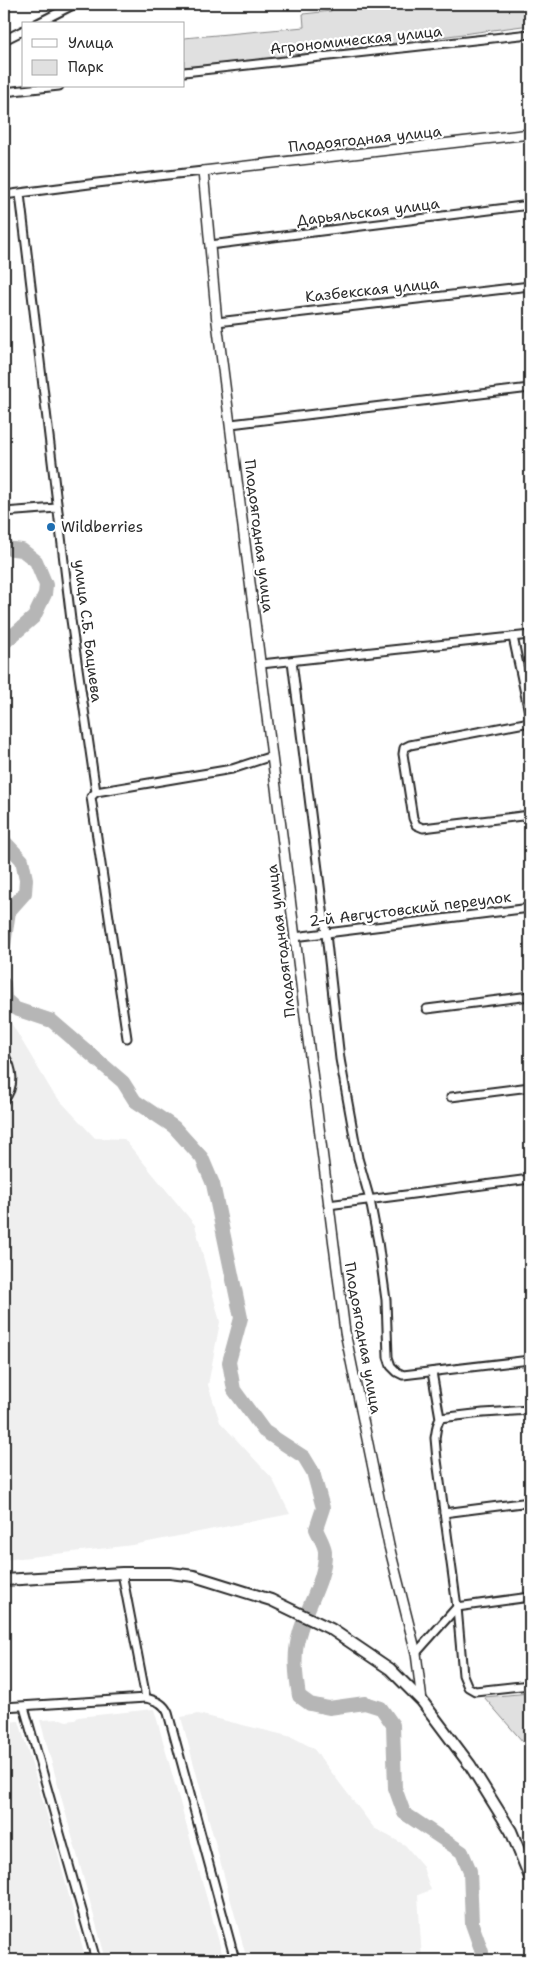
<svg xmlns="http://www.w3.org/2000/svg" width="534" height="1964" viewBox="0 0 534 1964" font-family="'Shantell Sans',sans-serif">
<style>
.built{fill:#efefef}
.green{fill:#e0e0e0;stroke:#868686}
.lines{fill:none;stroke-linecap:round;stroke-linejoin:round}
.river{stroke:#b6b6b6;stroke-width:14}
.minor-casing{stroke:#2b2b2b;stroke-width:11}
.tertiary-casing{stroke:#2b2b2b;stroke-width:12}
.secondary-casing{stroke:#2b2b2b;stroke-width:14}
.minor{stroke:#fff;stroke-width:7}
.tertiary{stroke:#fff;stroke-width:9}
.secondary{stroke:#fff;stroke-width:10}
.poi-dot{fill:#1f6fb2;stroke:#fff;stroke-width:2}
.labels{text-anchor:middle;stroke-width:4.5;stroke-linejoin:round;paint-order:stroke}
.street-label{font-size:15px;fill:#2b2b2b;stroke:#fff}
.poi-label{font-size:15px;fill:#2b2b2b;stroke:#fff;text-anchor:start}
</style>
<rect width="100%" height="100%" fill="#fff"/>
<filter id="ink" filterUnits="userSpaceOnUse"><feTurbulence type="fractalNoise" baseFrequency=".02" numOctaves="2"/><feDisplacementMap in="SourceGraphic" scale="10" xChannelSelector="R" yChannelSelector="G"/><feConvolveMatrix kernelMatrix="1 2 1 2 8 2 1 2 1" color-interpolation-filters="sRGB"/></filter>
<g filter="url(#ink)">
<g class="built">
<path d="M4,1011L53,1093L95,1138L124,1139L195,1225L220,1322L208,1385L220,1422L272,1478L290,1514L133,1545L4,1560Z"/>
<path d="M154,1709L224,1960H106L40,1720L61,1719L66,1721L75,1720L78,1717Z"/>
<path d="M198,1714L292,1737L313,1748L374,1828L405,1845L422,1865L431,1890L418,1895L422,1960H247L181,1717Z"/>
<path d="M19,1721L52,1832L86,1960H4V1722Z"/>
</g>
<g class="green">
<path d="M382,4H530V25L284,58L184,67V38L304,27L303,14L331,11V8Z"/>
<path d="M530,1693V1750L484,1697Z"/>
</g>
<g class="lines">
<g class="river">
<path d="M4,548L22,550L36,561L46,585L45,594L34,617L4,643"/>
<path d="M4,841L22,860L26,879L25,893L9,911L4,945"/>
<path d="M4,984L5,999L16,1009L52,1021L123,1082L135,1101L174,1127L202,1158L213,1184L241,1318L229,1362L234,1390L264,1431L304,1457L313,1472L323,1508L316,1529C319,1536 324,1544 325,1551C326,1580 306,1607 299,1635C293,1654 296,1677 299,1696L310,1704L329,1708L365,1703L381,1708L393,1725L395,1788L404,1813L462,1852L470,1871L472,1924L482,1952L481,1960"/>
</g>
<defs>
<g id="minor">
<path d="M36,24L75,4"/>
<path d="M4,40L24,30"/>
<path d="M184,72L530,34"/>
<path d="M4,92L59,86"/>
<path d="M20,194L71,620L96,792L91,797L127,1038"/>
<path d="M4,195L97,183L203,171"/>
<path d="M210,245L530,205"/>
<path d="M217,322L530,286"/>
<path d="M231,424L530,388"/>
<path d="M4,512L57,508"/>
<path d="M513,637L530,717"/>
<path d="M292,661L326,934L340,1059L358,1158L370,1200L378,1242L386,1300L388,1357L391,1366L397,1372L403,1375L530,1360"/>
<path d="M261,664L530,635"/>
<path d="M530,722L410,745L404,748L403,754L413,818L416,825L423,828L530,815"/>
<path d="M96,792L232,769L272,756"/>
<path d="M294,937L530,908"/>
<path d="M427,1009L530,996"/>
<path d="M4,1055C14,1069 15,1087 4,1100"/>
<path d="M451,1097L530,1087"/>
<path d="M328,1205L530,1179"/>
<path d="M432,1372L440,1418L437,1426L435,1438L437,1460L457,1607L463,1675L468,1687L475,1691L530,1685"/>
<path d="M440,1418L483,1413L530,1410"/>
<path d="M444,1513L530,1502"/>
<path d="M416,1653L457,1607L530,1597"/>
<path d="M146,1698C156,1701 163,1702 168,1713L235,1960"/>
<path d="M4,1707L146,1698L122,1573"/>
<path d="M24,1707L96,1960"/>
</g>
<path id="tertiary" d="M422,1701L416,1653L389,1546L345,1332L217,322L203,171L530,134"/>
<path id="secondary" d="M4,1580L122,1573H170L194,1576L271,1600L331,1629L390,1669L422,1701L470,1765L511,1831L530,1877"/>
</defs>
<use href="#minor" class="minor-casing"/>
<use href="#tertiary" class="tertiary-casing"/>
<use href="#secondary" class="secondary-casing"/>
<use href="#minor" class="minor"/>
<use href="#tertiary" class="tertiary"/>
<use href="#secondary" class="secondary"/>
</g>
</g>
<circle class="poi-dot" cx="51" cy="527" r="5"/>
<g class="labels">
<g class="street-label">
<text transform="translate(356 40) rotate(-6)" y="5">Агрономическая улица</text>
<text transform="translate(365 139) rotate(-6)" y="5">Плодоягодная улица</text>
<text transform="translate(368 212) rotate(-7)" y="5">Дарьяльская улица</text>
<text transform="translate(372 290) rotate(-6)" y="5">Казбекская улица</text>
<text transform="translate(259 536) rotate(83)" y="5">Плодоягодная улица</text>
<text transform="translate(88 631) rotate(83)" y="5">улица С.Б. Бациева</text>
<text transform="translate(410 909) rotate(-7)" y="5">2-й Августовский переулок</text>
<text transform="translate(281 941) rotate(-97)" y="5">Плодоягодная улица</text>
<text transform="translate(363 1338) rotate(80)" y="5">Плодоягодная улица</text>
</g>
<g class="poi-label">
<text x="61" y="532">Wildberries</text>
</g>
</g>
<rect width="534" height="1964" fill="none" stroke="#fff" stroke-width="20"/>
<rect x="10" y="10" width="514" height="1944" fill="none" stroke="#2b2b2b" stroke-width="2" filter="url(#ink)"/>
<rect x="22" y="22" width="162" height="65" fill="#ffffff" stroke="#aaaaaa"/>
<rect x="32" y="39" width="25" height="8" fill="#ffffff" stroke="#aaaaaa"/>
<text x="68" y="48" font-size="15" fill="#2b2b2b">Улица</text>
<rect x="32" y="60" width="25" height="15" fill="#e0e0e0" stroke="#aaaaaa"/>
<text x="68" y="72" font-size="15" fill="#2b2b2b">Парк</text>
</svg>
